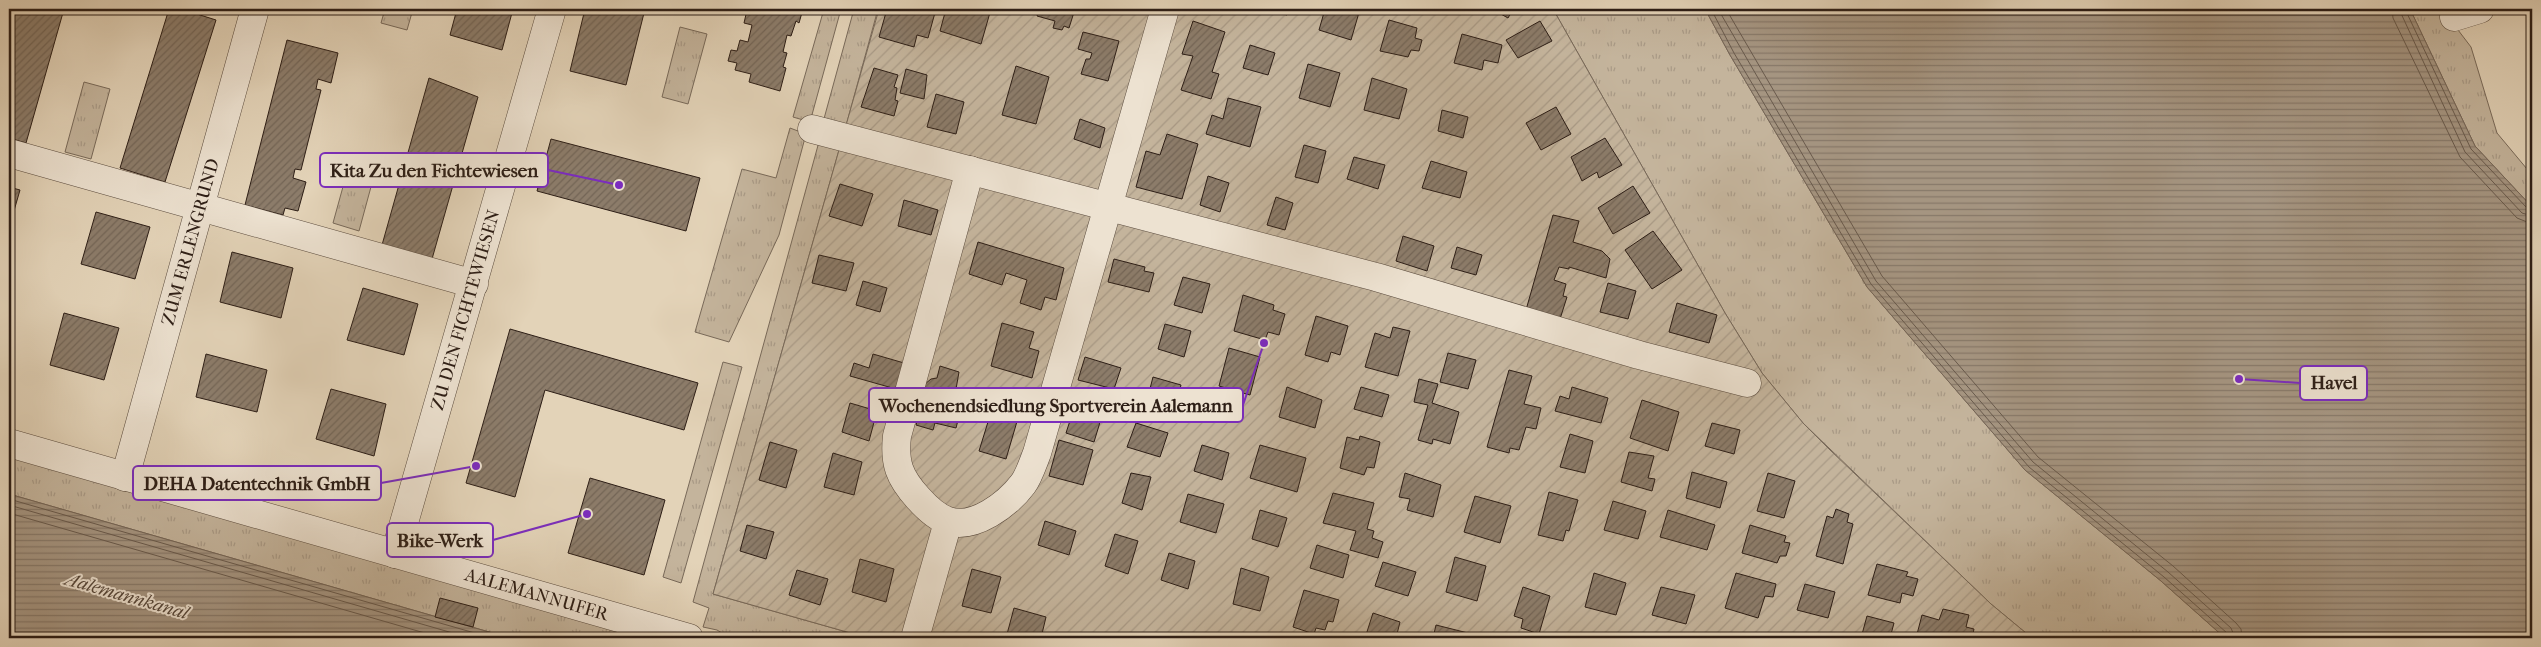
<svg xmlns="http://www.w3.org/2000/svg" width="2541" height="647" viewBox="0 0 2541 647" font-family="'IM FELL French Canon',serif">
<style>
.grass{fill:url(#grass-tufts);stroke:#786959}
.garden{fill:url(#garden-furrows);stroke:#786959}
.water{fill:url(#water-rules);stroke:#756556}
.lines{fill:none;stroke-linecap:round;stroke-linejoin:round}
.shore{stroke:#695a4c;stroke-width:1}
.building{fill:url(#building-hatch);stroke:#2d1e16}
.minor-casing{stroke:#5a4b3e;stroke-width:29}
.minor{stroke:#ede2d1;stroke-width:28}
.labels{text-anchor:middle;stroke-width:4;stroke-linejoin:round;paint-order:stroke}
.street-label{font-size:18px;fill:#2d1e16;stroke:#ede2d1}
.water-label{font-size:19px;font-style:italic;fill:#57483b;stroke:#ede2d1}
.leader{fill:none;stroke:#7b2cbf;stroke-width:2}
.callout-dot{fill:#7b2cbf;stroke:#ede2d1;stroke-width:2}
.callout{fill:#ede2d1;stroke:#7b2cbf;stroke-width:2}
.callout-label{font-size:19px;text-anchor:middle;font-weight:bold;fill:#2d1e16}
</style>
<defs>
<pattern id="grass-tufts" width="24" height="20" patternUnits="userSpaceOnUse" patternTransform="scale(1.25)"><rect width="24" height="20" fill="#c4b49c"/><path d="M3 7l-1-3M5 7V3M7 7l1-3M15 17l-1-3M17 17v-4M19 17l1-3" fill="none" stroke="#a99a86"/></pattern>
<pattern id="garden-furrows" width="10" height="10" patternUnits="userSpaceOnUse" patternTransform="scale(1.25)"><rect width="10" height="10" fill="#c4b49c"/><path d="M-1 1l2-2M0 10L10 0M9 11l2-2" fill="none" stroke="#a99a86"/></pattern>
<pattern id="water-rules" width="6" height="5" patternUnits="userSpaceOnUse" patternTransform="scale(1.25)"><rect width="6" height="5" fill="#a59581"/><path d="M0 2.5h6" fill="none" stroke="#877969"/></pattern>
<pattern id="building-hatch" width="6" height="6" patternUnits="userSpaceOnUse" patternTransform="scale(1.25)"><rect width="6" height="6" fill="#8c7c6a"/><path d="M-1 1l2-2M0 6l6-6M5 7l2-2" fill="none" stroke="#736556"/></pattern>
</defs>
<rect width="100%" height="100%" fill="#e3d3b8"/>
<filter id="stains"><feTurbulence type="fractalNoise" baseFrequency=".004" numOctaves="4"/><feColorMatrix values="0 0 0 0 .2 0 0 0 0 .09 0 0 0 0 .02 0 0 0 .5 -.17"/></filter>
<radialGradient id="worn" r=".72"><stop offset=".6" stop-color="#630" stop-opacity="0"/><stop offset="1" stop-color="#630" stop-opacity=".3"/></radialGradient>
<g class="grass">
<path d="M385,9H413L407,30L381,23Z"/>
<path d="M824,9H841L810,122L793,117Z"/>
<path d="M854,9H878L844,133L822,126Z"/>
<path d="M1553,9H1705L1730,55L1867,287L2025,470L2161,581L2225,638H2032L1991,604L1803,423L1762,373L1725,313Z"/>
<path d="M2410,9H2442L2471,47L2497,133L2532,175V207L2475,146Z"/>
<path d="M680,27L707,34L688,104L662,97Z"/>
<path d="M84,82L110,89L91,159L65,152Z"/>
<path d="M790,128L806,134L779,235L729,342L695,332L742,169L776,178Z"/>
<path d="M820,138L841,143L713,594L868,638H730L717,630L703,627L709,608L693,602Z"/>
<path d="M352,154L378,161L359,231L333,223Z"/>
<path d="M723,362L742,367L681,583L663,577Z"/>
<path d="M9,443L689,638H510L9,494Z"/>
</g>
<path class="garden" d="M879,9H1553L1725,313L1762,373L1803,423L1830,450L1991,604L2032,638H868L713,594Z"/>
<g class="water">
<path d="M1705,9H2410L2475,146L2532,207V638H2225L2161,581L2025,470L1867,287L1730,55Z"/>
<path d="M9,494L510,638H9Z"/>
</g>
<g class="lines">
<g class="shore">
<path d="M1711,9L1734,53L1871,284L2029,467L2164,577L2227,633L2228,638"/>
<path d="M1718,9L1876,281L2033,462L2168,572L2231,628L2235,638"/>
<path d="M1726,9L1882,276L2038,457L2173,566L2236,623L2241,629L2242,638"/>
<path d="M2392,9L2393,18L2460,157L2517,218L2532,224"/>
<path d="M2399,9L2465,152L2522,213L2532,216"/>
<path d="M2405,9L2471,149L2527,208L2532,210"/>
<path d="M9,499L492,638"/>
<path d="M9,505L470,638"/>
<path d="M9,513L442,638"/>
</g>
</g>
<g class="building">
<path d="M9,9H64L26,143L9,138Z"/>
<path d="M169,9H181L216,20L165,182L120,168Z"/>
<path d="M457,9H513L502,50L450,35Z"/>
<path d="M585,9H645L626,85L570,71Z"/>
<path d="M803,9L799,23L796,21L791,36L787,35L783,52L787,53L783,67L786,68L780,91L749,82L751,74L735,70L737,63L728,61L731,50L737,51L740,40L748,42L752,25L744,23L747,10L743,9Z"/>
<path d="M887,9L906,12L907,9H936L928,38L917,35L914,47L879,37Z"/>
<path d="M946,9H991L981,44L940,31Z"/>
<path d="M1039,9H1075L1069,28L1064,26L1062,30L1053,28L1055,21L1037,16Z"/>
<path d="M1265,9H1289L1287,15Z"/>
<path d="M1325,9H1360L1351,40L1319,30Z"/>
<path d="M1492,9H1513L1508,18Z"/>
<path d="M1389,20L1417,28L1415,38L1422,40L1419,51L1411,50L1408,57L1380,51Z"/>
<path d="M1193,21L1225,32L1212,72L1219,74L1211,99L1181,90L1193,56L1182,54Z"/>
<path d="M1540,21L1552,41L1518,58L1506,40Z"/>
<path d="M1083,32L1119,41L1108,81L1081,74L1086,59H1090L1092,53L1078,49Z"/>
<path d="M1462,34L1502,45L1498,63L1484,60L1482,70L1454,63Z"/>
<path d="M287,40L338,53L331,83L318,79L316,89L321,90L301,170L295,169L293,178L306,182L298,211L285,208L283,215L245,205Z"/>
<path d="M1250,45L1275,53L1268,75L1243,68Z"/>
<path d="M1308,64L1340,73L1330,107L1299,98Z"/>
<path d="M1016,66L1049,77L1036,124L1002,115Z"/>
<path d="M874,68L898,75L894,87L897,88L895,100L898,101L894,116L861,107Z"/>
<path d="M906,69L927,75L924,99L900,93Z"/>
<path d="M429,78L478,97L432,259L382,245Z"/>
<path d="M1372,78L1407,89L1399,119L1364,110Z"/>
<path d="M936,94L964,102L956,134L927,127Z"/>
<path d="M1228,98L1261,107L1250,147L1206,134L1212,115L1223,119Z"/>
<path d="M1556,107L1571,134L1541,150L1526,123Z"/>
<path d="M1442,110L1468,117L1463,138L1438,131Z"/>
<path d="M1080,119L1105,128L1100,148L1074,139Z"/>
<path d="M1167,134L1198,144L1182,199L1136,187L1146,151L1160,155Z"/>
<path d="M1605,138L1622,165L1599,178L1597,172L1582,181L1571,157Z"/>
<path d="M551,139L700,178L686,231L537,191Z"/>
<path d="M1304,145L1326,151L1318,183L1295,177Z"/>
<path d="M1354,157L1385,165L1378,189L1347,179Z"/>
<path d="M1431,161L1467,172L1460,198L1422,188Z"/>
<path d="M1208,176L1229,183L1220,212L1200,205Z"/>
<path d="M840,184L873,194L862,226L829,216Z"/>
<path d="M1633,186L1650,213L1613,234L1598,208Z"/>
<path d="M9,187L20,190L9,228Z"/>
<path d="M1276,197L1293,203L1285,230L1267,225Z"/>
<path d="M904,200L938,210L931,235L898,226Z"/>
<path d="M96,212L150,227L135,279L81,264Z"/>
<path d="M1553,215L1579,221L1573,242L1602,251L1610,259L1606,278L1569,267V269L1559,267L1554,280L1566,284L1563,296L1567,297L1560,319L1526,310Z"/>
<path d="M1653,231L1682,270L1652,289L1625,250Z"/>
<path d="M1403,236L1434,246L1427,271L1396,261Z"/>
<path d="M978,242L1064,268L1056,300L1045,297L1041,310L1020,303L1027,280L1006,273L1002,285L969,274Z"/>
<path d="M1457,247L1482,255L1476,275L1451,268Z"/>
<path d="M232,252L293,268L281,318L220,302Z"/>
<path d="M819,255L854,263L846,291L812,283Z"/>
<path d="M1114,259L1145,267L1144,271L1154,273L1149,292L1108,282Z"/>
<path d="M1183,277L1210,284L1202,313L1174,305Z"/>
<path d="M863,281L887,288L880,312L856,305Z"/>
<path d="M1608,283L1636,291L1628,319L1600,312Z"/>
<path d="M363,288L418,304L404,355L347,340Z"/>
<path d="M1243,295L1274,305L1273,310L1285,314L1279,335L1268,332L1265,340L1234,331Z"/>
<path d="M1677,303L1717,315L1709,343L1669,332Z"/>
<path d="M64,313L119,328L104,380L50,365Z"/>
<path d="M1316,316L1348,326L1340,355L1331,352L1328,362L1305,355Z"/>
<path d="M1002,323L1034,332L1029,348L1039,351L1032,378L991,366Z"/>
<path d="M1165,324L1191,331L1184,357L1158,349Z"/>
<path d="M1393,327L1410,331L1398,376L1365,367L1375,333L1390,338Z"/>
<path d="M510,329L698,383L684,430L545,390L515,497L466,483Z"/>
<path d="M1229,348L1260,357L1250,395L1219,386Z"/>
<path d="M1448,353L1476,360L1468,389L1440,382Z"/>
<path d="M206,354L267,370L257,412L196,397Z"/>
<path d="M873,354L904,363L896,389L850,376L854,363L869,368Z"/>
<path d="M1085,357L1121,368L1114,389L1078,380Z"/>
<path d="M940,366L959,372L956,389L972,395L969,407L962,405L956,428L935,423L933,430L916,425L924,401L922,396L925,384L931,379L937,378Z"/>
<path d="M1509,370L1532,376L1524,404L1541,408L1536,429L1526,427L1519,450L1510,448L1509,453L1487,447Z"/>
<path d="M1153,377L1181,385L1172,419L1144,412Z"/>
<path d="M1419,379L1438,384L1432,403L1459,412L1450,444L1433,439L1432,444L1418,440L1428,405L1414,402Z"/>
<path d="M1287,387L1322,400L1315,428L1279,417Z"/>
<path d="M1361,387L1389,395L1382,417L1354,409Z"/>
<path d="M1572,387L1608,398L1601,423L1555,411L1560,396L1569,399Z"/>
<path d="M331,389L386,404L374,456L316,439Z"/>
<path d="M1077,399L1104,409L1094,442L1066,433Z"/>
<path d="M1642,400L1679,412L1668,451L1630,438Z"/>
<path d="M850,403L877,411L869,441L842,432Z"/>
<path d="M992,409L1018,418L1006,459L979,451Z"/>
<path d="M1136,423L1168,433L1160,457L1127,447Z"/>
<path d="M1712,423L1740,430L1734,454L1705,446Z"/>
<path d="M1570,434L1593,441L1585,473L1560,467Z"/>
<path d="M1360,436L1380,442L1374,468L1367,467L1364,475L1340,468L1347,437L1359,440Z"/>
<path d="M1059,440L1093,450L1083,485L1049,476Z"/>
<path d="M770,442L797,450L786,488L759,480Z"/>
<path d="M1202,445L1229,453L1222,480L1194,471Z"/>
<path d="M1260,445L1306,458L1297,492L1250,478Z"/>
<path d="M1629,452L1654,456L1648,478L1655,479L1652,491L1621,482Z"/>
<path d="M833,453L862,462L854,495L824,487Z"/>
<path d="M1692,472L1727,482L1720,508L1686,498Z"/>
<path d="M1131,473L1151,477L1142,510L1122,503Z"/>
<path d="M1405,473L1441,485L1433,517L1407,510L1410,499L1399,497Z"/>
<path d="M1768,473L1795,481L1784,518L1757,511Z"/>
<path d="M590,478L665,500L644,575L568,553Z"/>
<path d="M1549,492L1578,500L1569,531L1566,530L1563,541L1538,535Z"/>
<path d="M1333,493L1374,503L1367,529L1374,531L1372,538L1383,542L1378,558L1350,550L1356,531L1323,523Z"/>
<path d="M1188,494L1224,504L1216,533L1180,522Z"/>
<path d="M1475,496L1511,506L1500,543L1464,532Z"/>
<path d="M1613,501L1646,511L1638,539L1604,530Z"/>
<path d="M1836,509L1849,514L1847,522L1853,524L1843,564L1816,556L1827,516L1833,518Z"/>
<path d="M1260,510L1287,518L1278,547L1252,539Z"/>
<path d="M1668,510L1715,525L1707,550L1660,537Z"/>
<path d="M1045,521L1076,531L1069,555L1038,545Z"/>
<path d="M747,525L774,532L766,559L740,551Z"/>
<path d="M1750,525L1786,536L1784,542L1790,543L1786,556H1780L1777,563L1742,553Z"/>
<path d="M1115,534L1138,541L1128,574L1105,566Z"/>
<path d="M1317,545L1349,555L1343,578L1310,568Z"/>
<path d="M1169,553L1195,561L1188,589L1161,580Z"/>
<path d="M1455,557L1486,566L1477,601L1446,592Z"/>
<path d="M860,559L894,569L886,602L852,592Z"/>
<path d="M1383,562L1416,572L1408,596L1375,586Z"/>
<path d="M1877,564L1908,572L1906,576L1918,579L1913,596L1902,593L1900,603L1868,595Z"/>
<path d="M1241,568L1269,577L1260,611L1233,604Z"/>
<path d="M972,569L1001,577L991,613L962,606Z"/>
<path d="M797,570L828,579L820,605L789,595Z"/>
<path d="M1594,573L1626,583L1616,615L1585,607Z"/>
<path d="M1736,573L1776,584L1773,597L1765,596L1758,618L1725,608Z"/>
<path d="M1805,584L1835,592L1828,618L1797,610Z"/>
<path d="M1523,587L1550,596L1539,634L1521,628L1523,619L1514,616Z"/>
<path d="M1661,587L1695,595L1686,624L1652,615Z"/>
<path d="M1304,590L1339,600L1333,622L1328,621L1325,630L1316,628L1314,634L1293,627Z"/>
<path d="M440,598L478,608L473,627L435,617Z"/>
<path d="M1014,608L1046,617L1041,638H1006Z"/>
<path d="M1943,609L1969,615L1966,627L1974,629L1972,638H1916L1922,615L1939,620Z"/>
<path d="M1373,613L1400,622L1396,638H1365Z"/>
<path d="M1867,616L1894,623L1890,638H1861Z"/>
<path d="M1436,625L1472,634L1471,638H1433Z"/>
</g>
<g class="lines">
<defs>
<g id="minor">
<path d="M2454,17L2480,9"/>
<path d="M812,129L1376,277L1639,355L1747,383"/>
<path d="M9,153L474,284"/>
<path d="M970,170L897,436C894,463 899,477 918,498C926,507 936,517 948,521C974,530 1008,504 1023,484C1029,476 1033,463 1037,453L1165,9"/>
<path id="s1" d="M9,443L689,638"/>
<path id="s2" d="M125,477L255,9"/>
<path id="s3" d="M395,554L552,9"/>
<path d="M915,638L948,522"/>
</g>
</defs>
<use href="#minor" class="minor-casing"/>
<use href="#minor" class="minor"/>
</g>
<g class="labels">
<g class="street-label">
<text dy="6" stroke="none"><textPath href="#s2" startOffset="244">ZUM ERLENGRUND</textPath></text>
<text dy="6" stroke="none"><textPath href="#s3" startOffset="254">ZU DEN FICHTEWIESEN</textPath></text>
<text dy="6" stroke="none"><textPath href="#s1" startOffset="549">AALEMANNUFER</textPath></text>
</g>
<g class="water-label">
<text transform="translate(127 595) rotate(16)" y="7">Aalemannkanal</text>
</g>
</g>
<path class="leader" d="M619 185L548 170M2239 379L2300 383M1264 343L1243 405M476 466L381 483M587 514L493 540"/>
<g class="callout-dot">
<circle cx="619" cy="185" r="5"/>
<circle cx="2239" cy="379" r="5"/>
<circle cx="1264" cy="343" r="5"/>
<circle cx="476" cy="466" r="5"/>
<circle cx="587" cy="514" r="5"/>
</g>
<g class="callout">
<rect x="320" y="153" width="228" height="34" rx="5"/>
<rect x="2300" y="366" width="67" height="34" rx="5"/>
<rect x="869" y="388" width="374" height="34" rx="5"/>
<rect x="133" y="466" width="248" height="34" rx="5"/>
<rect x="387" y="523" width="106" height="34" rx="5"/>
</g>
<g class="callout-label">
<text x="434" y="177">Kita Zu den Fichtewiesen</text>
<text x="2334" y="389">Havel</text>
<text x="1056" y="412">Wochenendsiedlung Sportverein Aalemann</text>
<text x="257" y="490">DEHA Datentechnik GmbH</text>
<text x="440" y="547">Bike-Werk</text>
</g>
<rect width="2541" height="647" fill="none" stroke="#e3d3b8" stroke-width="30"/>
<rect x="10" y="10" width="2521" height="627" fill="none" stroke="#2d1e16" stroke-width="2.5"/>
<rect x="15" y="15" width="2511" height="617" fill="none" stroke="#2d1e16"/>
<rect width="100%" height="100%" filter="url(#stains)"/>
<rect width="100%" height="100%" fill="url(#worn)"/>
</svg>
